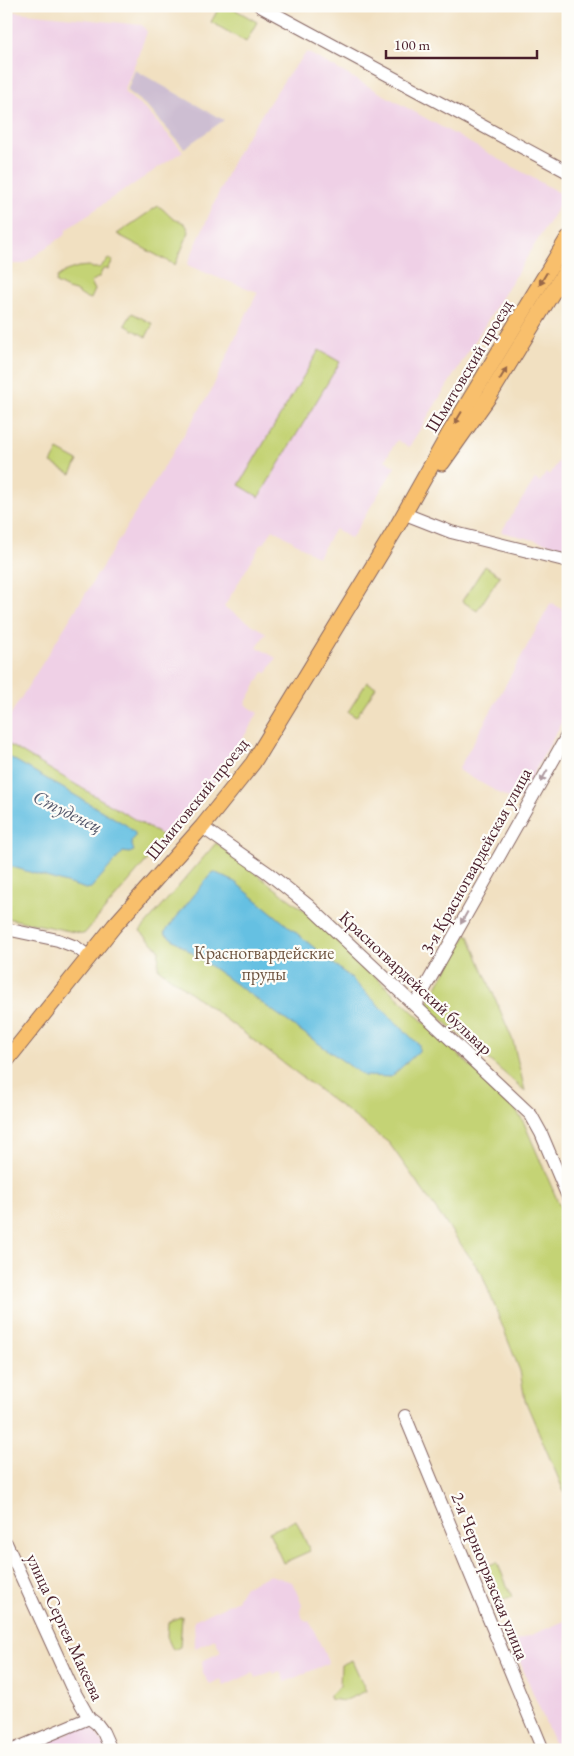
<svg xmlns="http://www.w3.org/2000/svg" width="574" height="1756" viewBox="0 0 574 1756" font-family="'EB Garamond',serif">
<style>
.built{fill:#efd0e6}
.industrial{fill:#cdbed2}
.green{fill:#c4d375;stroke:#877950}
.water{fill:#65c0e2;stroke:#587086}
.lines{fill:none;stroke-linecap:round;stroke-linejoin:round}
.minor-casing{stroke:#846360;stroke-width:14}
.major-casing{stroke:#846360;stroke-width:17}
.minor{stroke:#fff;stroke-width:12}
.major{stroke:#f8bf6c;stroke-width:15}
.oneway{fill:#986748}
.oneway2{fill:#ae9aa0}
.labels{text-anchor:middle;stroke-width:4.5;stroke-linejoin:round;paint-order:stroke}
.street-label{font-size:18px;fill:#4a1f2b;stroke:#fdfcf7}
.park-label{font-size:18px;fill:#6f5541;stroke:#fdfcf7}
.water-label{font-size:19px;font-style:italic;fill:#53576b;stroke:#fdfcf7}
</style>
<rect width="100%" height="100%" fill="#fdfcf7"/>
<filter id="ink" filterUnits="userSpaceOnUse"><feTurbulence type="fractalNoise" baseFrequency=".02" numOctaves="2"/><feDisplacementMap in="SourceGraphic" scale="10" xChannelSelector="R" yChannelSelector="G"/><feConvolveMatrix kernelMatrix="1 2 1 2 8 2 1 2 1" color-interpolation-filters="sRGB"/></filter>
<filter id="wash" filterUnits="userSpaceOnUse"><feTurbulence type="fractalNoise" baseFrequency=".0096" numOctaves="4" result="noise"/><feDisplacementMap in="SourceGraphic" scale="20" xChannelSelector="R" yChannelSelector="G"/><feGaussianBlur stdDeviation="1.12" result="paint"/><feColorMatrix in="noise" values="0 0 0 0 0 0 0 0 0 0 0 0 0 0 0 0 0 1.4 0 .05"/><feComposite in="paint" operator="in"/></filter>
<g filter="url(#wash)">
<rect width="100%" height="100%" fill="#f1e0c1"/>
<g class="built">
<path d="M6,11L142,25L147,32L124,92L146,110L183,151L128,188H126L66,230V234L23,264H6Z"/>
<path d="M307,52L565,196L409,447L397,440L385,460L395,467L351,539L335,529L318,557L273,529L264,544L262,543L224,607L266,633L257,647L276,658L267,673L263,672L245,704L258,713L225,769L166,838L6,743V722L211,391L243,321L258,292L216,277L187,265L231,165L242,144L287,76Z"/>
<path d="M568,445V548L501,532L535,479L540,482L546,473L550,475Z"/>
<path d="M551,603L568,612V712L517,803L458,770Z"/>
<path d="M270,1575L292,1582L302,1604L300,1611L301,1614L303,1619L310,1622L329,1663L285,1682L280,1671L273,1674L272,1671L256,1678L253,1673L224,1686L221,1679L210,1684L203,1674L202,1661L221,1652L215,1639L195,1648L194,1620L236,1601L245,1586Z"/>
<path d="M567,1620L568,1750H557L512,1643Z"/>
<path d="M85,1726L94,1729L106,1750H26Z"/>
</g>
<path class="industrial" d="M135,70L216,116L224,120L184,148L148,107L127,91Z"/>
<g class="green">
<path d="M220,6H229L257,22L246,42L211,22Z"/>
<path d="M158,206C164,209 166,213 171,217C179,224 184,217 189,232L175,265L117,234Z"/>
<path d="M109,259L113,261L108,269H103L99,277L91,282L95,290L91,299L84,297L75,291L68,289L56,283L57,277L66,271L78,267L89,266L93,268H99L106,261Z"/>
<path d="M132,313L153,324L146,337L125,325Z"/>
<path d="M319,350L340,362L259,497L239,485Z"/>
<path d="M58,450L78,461L71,474L51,463Z"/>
<path d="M485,566L500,576L477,611L462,601Z"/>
<path d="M367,682L376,687L356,717L348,712Z"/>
<path d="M6,743L166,838L84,934L6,918Z"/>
<path d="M216,843L310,915L514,1107L524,1123L568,1225V1501L525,1400L520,1371L482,1274L389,1143L158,968L159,949L140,931Z"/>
<path d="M466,935L469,936L513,1041L525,1091L429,1008L428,1003Z"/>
<path d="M296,1520L310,1551L283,1563L269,1532Z"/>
<path d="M497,1562L512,1597L499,1602L484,1567Z"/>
<path d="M182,1616L180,1647L173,1650L167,1637L168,1622Z"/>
<path d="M352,1660L366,1691L344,1701L330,1699V1695L340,1686L341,1665Z"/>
</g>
<g class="water">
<path d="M6,755L126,825L135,833V837L131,842L134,851L129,853L123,852L91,888L86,889L6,865Z"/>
<path d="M214,872L235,882L352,979L419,1045V1051L391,1077L364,1076L164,933L210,875Z"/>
</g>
</g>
<g filter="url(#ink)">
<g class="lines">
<defs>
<g id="minor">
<path d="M260,6L568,172"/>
<path d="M405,514L451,532L568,561"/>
<path d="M202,827L268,873L309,906L531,1115L541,1133L568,1197"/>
<path d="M6,929L58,940L76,947L89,957"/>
<path d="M417,1007L418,1000L568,734"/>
<path d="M405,1416L543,1750"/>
<path d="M6,1543L71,1686L89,1718L97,1724L103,1732L111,1750"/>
<path d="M13,1750L89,1718"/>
</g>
<g id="major">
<path d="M442,463L490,395L568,267"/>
<path d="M6,1061L114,926L202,827L253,763L395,530L449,434L568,238"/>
</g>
</defs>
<use href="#minor" class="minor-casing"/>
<use href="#major" class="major-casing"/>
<use href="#minor" class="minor"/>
<use href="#major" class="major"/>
</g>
<defs><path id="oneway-solid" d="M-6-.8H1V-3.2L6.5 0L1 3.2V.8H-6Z" transform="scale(1.25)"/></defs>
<g class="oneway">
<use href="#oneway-solid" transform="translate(543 279) rotate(121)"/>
<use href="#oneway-solid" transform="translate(503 374) rotate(-59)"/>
<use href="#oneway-solid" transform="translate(458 418) rotate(121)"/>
</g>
<g class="oneway2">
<use href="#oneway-solid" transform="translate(544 776) rotate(119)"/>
<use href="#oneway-solid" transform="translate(464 918) rotate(119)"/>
</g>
</g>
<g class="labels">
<g class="street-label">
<text transform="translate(469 366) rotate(-59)" y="6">Шмитовский проезд</text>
<text transform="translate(197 799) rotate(-51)" y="6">Шмитовский проезд</text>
<text transform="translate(476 861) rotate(-61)" y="6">3-я Красногвардейская улица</text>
<text transform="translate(416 983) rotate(43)" y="6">Красногвардейский бульвар</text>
<text transform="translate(490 1576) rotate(68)" y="6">2-я Черногрязская улица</text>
<text transform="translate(65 1627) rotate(65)" y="6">улица Сергея Макеева</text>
</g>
<g class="park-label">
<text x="264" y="959">Красногвардейские<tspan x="264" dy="21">пруды</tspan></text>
</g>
<g class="water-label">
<text transform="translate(68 811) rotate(26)" y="7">Студенец</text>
</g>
</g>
<rect width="574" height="1756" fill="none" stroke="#fdfcf7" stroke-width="25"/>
<path d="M386 50v8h151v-8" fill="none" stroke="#4a1f2b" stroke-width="2.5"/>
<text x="394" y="50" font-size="15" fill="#4a1f2b" stroke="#fdfcf7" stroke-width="4" paint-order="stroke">100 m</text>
</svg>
